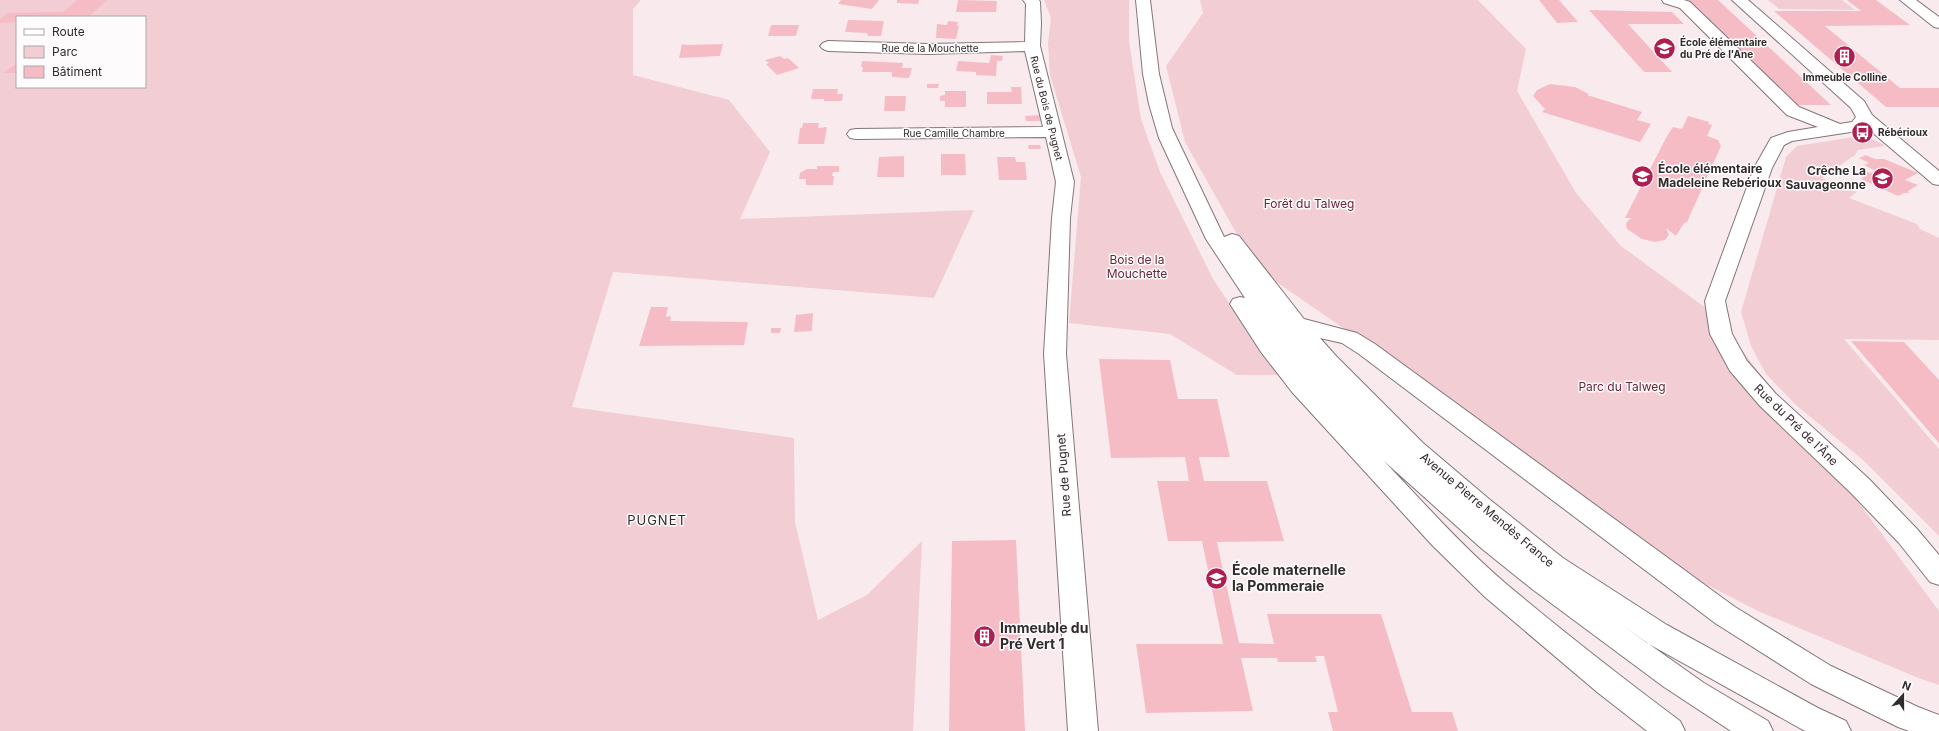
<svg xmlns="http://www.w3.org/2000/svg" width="1939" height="731" viewBox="0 0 1939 731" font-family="Inter,sans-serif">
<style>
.green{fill:#f2cdd3;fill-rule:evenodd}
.building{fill:#f5bcc6}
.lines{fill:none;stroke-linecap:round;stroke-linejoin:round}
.minor-casing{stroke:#827678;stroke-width:2}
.major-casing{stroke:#827678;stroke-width:2}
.minor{fill:#fff;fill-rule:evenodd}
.major{fill:#fff;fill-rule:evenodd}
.labels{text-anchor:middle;stroke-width:3;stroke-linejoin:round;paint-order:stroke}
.far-poi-label{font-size:10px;font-weight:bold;fill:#302b2c;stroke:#fefbfc;text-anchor:start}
.far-street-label{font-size:10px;fill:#302b2c;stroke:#fefbfc}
.poi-label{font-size:12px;font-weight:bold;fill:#302b2c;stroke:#fefbfc;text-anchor:start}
.park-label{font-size:12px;fill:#682637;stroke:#fefbfc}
.street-label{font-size:12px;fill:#302b2c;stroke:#fefbfc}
.neighbourhood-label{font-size:13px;letter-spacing:1px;fill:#302b2c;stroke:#fefbfc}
.near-poi-label{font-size:14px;font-weight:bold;fill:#302b2c;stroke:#fefbfc;text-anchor:start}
</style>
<rect width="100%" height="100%" fill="#f9ebed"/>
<g class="green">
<path d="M0,0H641L633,9V75L729,100L770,152L740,219L974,210L934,298L613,272L572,407L794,438L795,522L818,620L867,595L922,541L913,731H0ZM17,17H145V87H17Z"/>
<path d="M1044,0H1129V41L1141,119L1160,172L1213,279L1278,375H1237L1170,334L1069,323L1081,177L1050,75L1048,43L1051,18Z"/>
<path d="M1200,0H1478L1526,49L1517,91L1576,193L1621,246L1714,314L1841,479L1939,611V685L1921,679L1758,611L1688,575L1469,415L1278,283L1257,270L1185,142L1166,66L1203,13Z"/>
<path d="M1768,0H1842L1855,10L1779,9Z"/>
<path d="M1854,137C1867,137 1875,139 1885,146L1858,150L1855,155L1822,178L1857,192L1849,198L1917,224L1920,229L1939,238V340L1844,339L1939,449V536L1863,460L1796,405L1766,374L1751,346L1741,312L1786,157L1797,146Z"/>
</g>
<g class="building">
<path d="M77,0H107L88,17H17V22L0,23V19L8,13L63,12Z"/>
<path d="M841,0H879L872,9L838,4Z"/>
<path d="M897,0H919L918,4L897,3Z"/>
<path d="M958,0L997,1L996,12H956Z"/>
<path d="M1539,0H1559L1578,22L1557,23Z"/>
<path d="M1688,0H1718L1831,105H1797Z"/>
<path d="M1847,0H1876L1910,25L1825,26L1900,88H1939V107H1886L1774,11H1861Z"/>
<path d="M1589,10L1672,12L1684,24H1628L1672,72H1644Z"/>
<path d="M848,20L884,21L881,36H868L867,33L845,32Z"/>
<path d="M948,21L958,22L957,25L959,26L956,39L936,38L937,24L947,25Z"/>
<path d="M771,25H799L796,36H768Z"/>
<path d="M682,44L686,45L723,44L720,56L679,58Z"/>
<path d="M991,55L1003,56L1002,61H997L996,76L976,75V72L956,71L958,61L989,63Z"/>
<path d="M780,56L784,59L788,58L799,68L777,75L766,64L769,63L765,60Z"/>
<path d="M862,61L903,63L902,68H912L909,78L892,77V72H862L863,67H861Z"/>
<path d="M17,63V73H4Z"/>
<path d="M927,84H939L938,88H927Z"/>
<path d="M1550,84L1575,87L1589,94L1587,95L1642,112L1637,120L1651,124L1640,142L1542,112L1545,109L1533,96L1537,90Z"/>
<path d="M1011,87H1021L1022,104H987V92H1012Z"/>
<path d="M813,89H838L837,94H843L842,101H824V99H811Z"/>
<path d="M945,91H966V107H945V101H940V96L945,95Z"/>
<path d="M885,96H906L905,111H884Z"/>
<path d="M1040,115L1041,121H1026L1025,116Z"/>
<path d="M1688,116L1709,122L1708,124L1712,125L1707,136L1718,140L1721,146L1687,222L1684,223L1676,236L1666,228L1669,235L1665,240L1655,242L1642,239L1627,229L1626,224L1628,221L1632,218H1625L1667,136L1673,127L1682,129Z"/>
<path d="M803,123H819L818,128L827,127L824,144H798L800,128H802Z"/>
<path d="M1028,145H1040L1041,149H1029Z"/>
<path d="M941,154H965L966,175H941Z"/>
<path d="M1866,155L1875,159H1884L1918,173L1905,180L1918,185L1908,191L1909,193H1904L1898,196L1861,179L1864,177L1860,173L1863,171L1871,173L1876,171L1864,165L1869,163L1859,158Z"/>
<path d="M904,156V177H877L879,157Z"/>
<path d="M997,157H1015L1016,162H1025L1027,180H999Z"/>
<path d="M817,166H839V172H833L832,176H834L833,185H806V179H799L800,173L807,169H817Z"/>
<path d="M651,307H668L666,317L671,316L670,321L748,322L744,345L639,346Z"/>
<path d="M813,313L812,331L794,332L796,315Z"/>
<path d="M771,328H781L780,333H771Z"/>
<path d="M1851,341L1904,342L1939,380V443Z"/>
<path d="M1099,359L1170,360L1178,399H1217L1230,457H1199L1204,481H1267L1284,541L1217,542L1239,643L1274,644L1267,614H1381L1412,712H1452L1458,731H1333L1328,712H1338L1324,656H1315L1317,662H1278L1277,658H1241L1253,711L1146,713L1136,644H1223L1202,541H1168L1157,481H1189L1185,457L1111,458Z"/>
<path d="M1016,540L1025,731H949L952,541Z"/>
</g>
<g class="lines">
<defs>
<g id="minor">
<path d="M1023,0H1039L1040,2L1041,23L1040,46L1074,182L1070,218L1066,354L1098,731H1068L1044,354L1052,218L1056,182L1046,137L856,139L850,138L847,134L850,130L856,129L1043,127L1025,51L928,54L828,51L823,49L820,46L823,43L828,41L928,44L1025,42L1026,4Z"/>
<path d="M1662,0H1684L1690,2L1799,107L1840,124L1852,122L1856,117L1851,108L1732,0H1748L1864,101L1872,115L1939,171V185L1933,184L1866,127L1857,131L1792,141L1784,145L1772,168L1725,301L1732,334L1747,361L1776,394L1869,479L1917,529L1939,555V585L1930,582L1899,543L1851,493L1760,406L1730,371L1710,334L1705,301L1754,168L1771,138L1788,132L1818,127L1787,115L1680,8L1664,3Z"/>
<path d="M1900,0H1916L1939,17V28L1934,27Z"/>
</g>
<path id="major" d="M1136,0H1150L1159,74L1172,128L1224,237L1232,234L1239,236L1304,319L1357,333L1375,344L1735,607L1831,666L1918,707L1939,715V731H1909L1898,727L1811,684L1715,623L1359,354L1342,343L1320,338L1336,356L1423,443L1489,499L1563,558L1667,625L1818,708L1846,721L1851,731H1805L1647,643L1622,625L1704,683L1768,721L1773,731H1731L1664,687L1532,589L1481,548L1384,461C1423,502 1461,545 1504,582C1561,630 1620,676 1680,721L1685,731H1647L1597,692L1485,597L1432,545L1292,392L1261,352L1230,304L1233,299L1240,297L1245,298L1206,239L1159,138L1149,104L1143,74Z"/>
</defs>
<use href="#minor" class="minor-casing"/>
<use href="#major" class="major-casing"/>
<use href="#minor" class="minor"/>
<use href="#major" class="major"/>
</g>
<defs>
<symbol id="school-disc" viewBox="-11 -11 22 22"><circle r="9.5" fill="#af1e50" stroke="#fefbfc"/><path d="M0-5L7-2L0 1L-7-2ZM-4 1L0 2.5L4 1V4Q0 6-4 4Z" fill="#fff"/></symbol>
<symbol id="building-disc" viewBox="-11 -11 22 22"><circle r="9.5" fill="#af1e50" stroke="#fefbfc"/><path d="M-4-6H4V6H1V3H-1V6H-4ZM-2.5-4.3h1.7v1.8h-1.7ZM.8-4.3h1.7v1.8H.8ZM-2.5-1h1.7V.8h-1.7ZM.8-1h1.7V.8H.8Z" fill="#fff"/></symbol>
<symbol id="bus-disc" viewBox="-11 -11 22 22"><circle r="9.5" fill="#af1e50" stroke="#fefbfc"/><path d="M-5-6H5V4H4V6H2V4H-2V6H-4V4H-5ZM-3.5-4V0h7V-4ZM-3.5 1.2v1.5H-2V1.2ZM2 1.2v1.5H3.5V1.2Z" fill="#fff"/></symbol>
</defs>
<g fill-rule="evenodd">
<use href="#school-disc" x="1652" y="36" width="25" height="25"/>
<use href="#building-disc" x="1832" y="44" width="25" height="25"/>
<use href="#bus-disc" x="1850" y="120" width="25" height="25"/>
<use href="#school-disc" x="1630" y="164" width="25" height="25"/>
<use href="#school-disc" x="1870" y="166" width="25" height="25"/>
<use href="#school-disc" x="1204" y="566" width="25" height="25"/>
<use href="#building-disc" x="972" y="624" width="25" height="25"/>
</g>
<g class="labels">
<g class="far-poi-label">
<text x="1680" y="46">École élémentaire<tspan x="1680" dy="12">du Pré de l'Ane</tspan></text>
<text x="1845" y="81" text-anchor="middle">Immeuble Colline</text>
<text x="1878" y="136">Rébérioux</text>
</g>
<g class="far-street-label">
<text x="930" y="52">Rue de la Mouchette</text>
<text transform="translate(1047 108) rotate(76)" y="4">Rue du Bois de Pugnet</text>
<text x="954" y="137">Rue Camille Chambre</text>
</g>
<g class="poi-label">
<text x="1658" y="173">École élémentaire<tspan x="1658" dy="14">Madeleine Rebérioux</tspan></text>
<text x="1866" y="175" text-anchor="end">Crêche La<tspan x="1866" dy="14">Sauvageonne</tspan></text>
</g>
<g class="park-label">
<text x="1309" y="208">Forêt du Talweg</text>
<text x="1137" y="264">Bois de la<tspan x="1137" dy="14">Mouchette</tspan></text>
<text x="1622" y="391">Parc du Talweg</text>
</g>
<g class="street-label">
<text transform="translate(1796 425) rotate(44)" y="4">Rue du Pré de l'Âne</text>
<text transform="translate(1064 475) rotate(-94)" y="4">Rue de Pugnet</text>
<text transform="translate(1487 510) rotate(40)" y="4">Avenue Pierre Mendès France</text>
</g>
<g class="neighbourhood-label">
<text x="657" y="525">PUGNET</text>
</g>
<g class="near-poi-label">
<text x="1232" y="575">École maternelle<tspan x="1232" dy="16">la Pommeraie</tspan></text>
<text x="1000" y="633">Immeuble du<tspan x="1000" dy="16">Pré Vert 1</tspan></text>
</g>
</g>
<rect x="16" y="16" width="130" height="72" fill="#fefbfc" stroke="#aca8a9"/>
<rect x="24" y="29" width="20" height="6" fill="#ffffff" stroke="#aca8a9"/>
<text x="52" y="36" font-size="12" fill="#302b2c">Route</text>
<rect x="24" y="46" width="20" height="12" fill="#f2cdd3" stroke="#aca8a9"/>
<text x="52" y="56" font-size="12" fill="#302b2c">Parc</text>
<rect x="24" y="66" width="20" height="12" fill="#f5bcc6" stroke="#aca8a9"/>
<text x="52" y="76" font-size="12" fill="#302b2c">Bâtiment</text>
<g transform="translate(1903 695) rotate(21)" stroke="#fefbfc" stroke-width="3" paint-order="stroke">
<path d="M0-3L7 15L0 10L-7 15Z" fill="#302b2c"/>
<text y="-6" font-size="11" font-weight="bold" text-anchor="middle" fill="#302b2c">N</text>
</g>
</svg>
